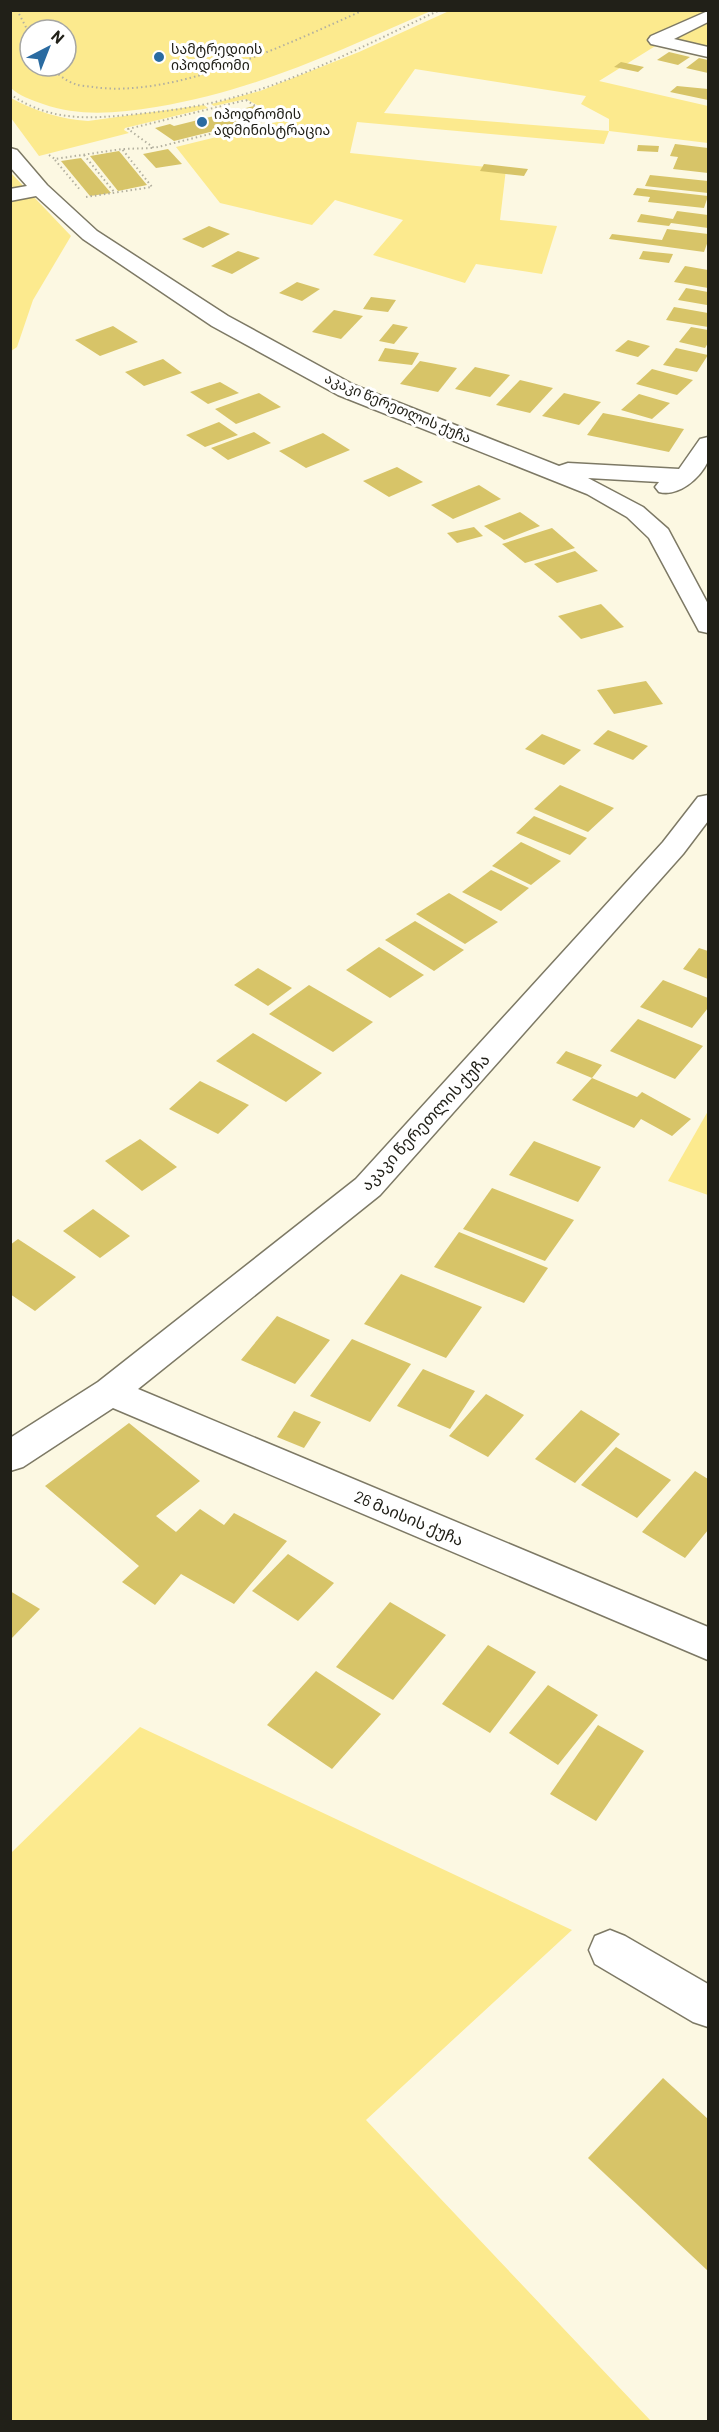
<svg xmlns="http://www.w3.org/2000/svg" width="719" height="2432" viewBox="0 0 719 2432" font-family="Barlow,'Noto Sans Georgian',sans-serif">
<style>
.green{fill:#fcea8e;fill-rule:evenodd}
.building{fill:#d7c468}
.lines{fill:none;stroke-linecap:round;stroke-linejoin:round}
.minor-casing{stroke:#7d7965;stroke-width:3}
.path{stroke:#b3b09f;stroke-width:2;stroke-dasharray:1.5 3;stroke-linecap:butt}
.minor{fill:#fff;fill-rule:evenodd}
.poi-dot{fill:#2a6ba1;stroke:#fff;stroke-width:2}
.labels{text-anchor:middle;stroke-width:6;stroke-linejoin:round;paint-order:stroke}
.far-poi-label{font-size:14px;fill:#212018;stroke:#fff;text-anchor:start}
.far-street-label{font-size:14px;fill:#212018;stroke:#fff}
.street-label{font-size:16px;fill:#212018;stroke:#fff}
</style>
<rect width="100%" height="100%" fill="#fcf8e2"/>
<g class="green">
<path d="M10,11L11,10L431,11C338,51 257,90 156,107C118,113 79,117 43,104C32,100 19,96 11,88ZM30,30H66V66H30Z"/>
<path d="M449,11H708V57L657,45L599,81L708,106V143L609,131L604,144L357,122L350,153L506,169L500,220L557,226L542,274L476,264L465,283L373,255L403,220L335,200L312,225L220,203L176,147L285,120L246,99L214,106L211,104L260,91L359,52ZM415,69L586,96L581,104L609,119V131L384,113Z"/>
<path d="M11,98C35,111 60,119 88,121L204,105L208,108L125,128L124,130L129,133L39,156L11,118Z"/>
<path d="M11,173L71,236L33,300L17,347L11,351Z"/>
<path d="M708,1111V1195L668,1181Z"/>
<path d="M140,1727L572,1930L366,2120L651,2421H11V1853Z"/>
</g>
<g class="building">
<path d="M669,52L690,57L678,65L657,60Z"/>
<path d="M699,58L708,60V73L686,68Z"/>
<path d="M621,62L644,67L638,72L614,67Z"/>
<path d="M677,86L708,89V100L670,92Z"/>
<path d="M254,106L270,117L174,141L155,128L170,124L174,126Z"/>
<path d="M675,144L708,148V173L673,169L678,157L670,156Z"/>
<path d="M638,145L659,146L658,152L637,151Z"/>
<path d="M168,149L182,164L156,168L143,154Z"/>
<path d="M119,151L147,185L118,191L90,156Z"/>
<path d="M81,158L111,193L90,196L61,161Z"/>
<path d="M484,164L528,169L524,176L480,171Z"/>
<path d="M650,175L708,181V193L645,186Z"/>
<path d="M637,188L708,196L704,208L648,202L650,197L633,195Z"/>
<path d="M677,211L708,215V228L671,223L669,226L637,222L641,214L673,219Z"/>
<path d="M209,226L230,234L203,248L182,239Z"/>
<path d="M667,229L708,234V241L704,252L609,239L612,234L662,240Z"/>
<path d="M238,251L260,258L232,274L211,266Z"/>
<path d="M643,251L673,254L669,263L639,259Z"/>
<path d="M685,266L708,270V288L674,282Z"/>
<path d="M297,282L320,289L302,301L279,293Z"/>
<path d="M686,288L708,292L707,305L678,300Z"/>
<path d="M371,297L396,300L388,312L363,309Z"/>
<path d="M674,307L708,313V327L666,320Z"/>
<path d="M334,310L363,316L341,339L312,332Z"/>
<path d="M393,324L408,327L394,344L379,341Z"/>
<path d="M113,326L138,342L100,356L75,340Z"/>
<path d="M691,327L708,330V343L705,348L679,342Z"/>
<path d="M628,340L650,346L638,357L615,351Z"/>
<path d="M385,348L419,353L412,365L378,361Z"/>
<path d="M676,348L708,355L697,372L663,365Z"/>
<path d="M163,359L182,373L144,386L125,372Z"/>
<path d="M420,361L457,368L438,392L400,384Z"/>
<path d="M475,367L510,375L490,397L455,389Z"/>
<path d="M652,369L693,380L677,395L636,384Z"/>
<path d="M520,380L553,388L530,413L496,405Z"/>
<path d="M220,382L239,393L208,404L190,392Z"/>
<path d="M259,393L281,407L236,424L215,409Z"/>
<path d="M564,393L601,402L579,425L542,416Z"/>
<path d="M639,394L670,403L652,419L621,410Z"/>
<path d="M603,413L684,429L669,452L587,435Z"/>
<path d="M219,422L238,435L205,447L186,435Z"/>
<path d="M254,432L271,443L228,460L211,448Z"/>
<path d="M323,433L350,450L306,468L279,451Z"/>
<path d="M397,467L423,482L389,497L363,481Z"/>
<path d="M479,485L501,499L453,519L431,505Z"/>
<path d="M520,512L540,526L504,540L484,526Z"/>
<path d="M474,527L483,536L457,543L447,533Z"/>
<path d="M552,528L575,548L525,563L502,544Z"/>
<path d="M575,551L598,571L557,583L534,564Z"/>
<path d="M601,604L624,627L581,639L558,616Z"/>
<path d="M646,681L663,704L614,714L597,690Z"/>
<path d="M608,730L648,746L633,760L593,744Z"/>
<path d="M542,734L581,750L564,765L525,749Z"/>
<path d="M560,785L614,808L588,832L534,809Z"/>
<path d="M534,816L587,838L570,855L516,833Z"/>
<path d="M521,842L561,861L531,885L492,866Z"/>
<path d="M491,870L529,888L501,911L462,892Z"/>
<path d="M449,893L498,922L465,944L416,914Z"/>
<path d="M415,921L464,950L434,971L385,940Z"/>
<path d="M379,947L424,975L390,998L346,970Z"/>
<path d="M699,948L708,951V979L683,969Z"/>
<path d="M258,968L292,988L268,1006L234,985Z"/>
<path d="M663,980L708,998V1008L692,1028L640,1007Z"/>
<path d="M309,985L373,1022L333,1052L269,1014Z"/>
<path d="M638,1019L703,1046L675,1079L610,1051Z"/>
<path d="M253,1033L322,1073L286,1102L216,1061Z"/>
<path d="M566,1051L602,1065L592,1078L637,1097L642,1092L691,1119L672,1136L641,1119L634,1128L572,1100L592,1078L556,1063Z"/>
<path d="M200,1081L249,1105L218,1134L169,1109Z"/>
<path d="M140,1139L177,1167L142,1191L105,1161Z"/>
<path d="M534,1141L601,1167L578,1202L509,1175Z"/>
<path d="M492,1188L574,1220L545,1261L463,1229Z"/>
<path d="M93,1209L130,1236L100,1258L63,1231Z"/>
<path d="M459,1232L548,1268L524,1303L434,1267Z"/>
<path d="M18,1239L76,1277L35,1311L10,1294V1245Z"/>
<path d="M401,1274L482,1307L446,1358L364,1324Z"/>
<path d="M277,1316L330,1340L295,1384L241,1360Z"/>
<path d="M352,1339L411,1364L370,1422L310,1396Z"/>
<path d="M423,1369L475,1391L450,1429L397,1406Z"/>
<path d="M486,1394L524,1415L488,1457L449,1436Z"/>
<path d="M581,1410L620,1434L575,1483L535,1459Z"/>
<path d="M294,1411L321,1422L304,1448L277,1437Z"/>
<path d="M129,1423L200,1481L156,1516L176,1532L200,1509L224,1525L234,1513L287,1541L234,1604L181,1574L155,1605L122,1582L139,1566L45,1486Z"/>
<path d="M616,1447L671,1480L637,1518L581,1485Z"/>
<path d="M695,1471L708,1479V1530L685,1558L642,1532Z"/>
<path d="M288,1554L334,1583L298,1621L252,1591Z"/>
<path d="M10,1591L40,1609L10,1640Z"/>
<path d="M390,1602L446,1635L393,1700L336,1667Z"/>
<path d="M488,1645L536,1672L490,1733L442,1704Z"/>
<path d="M316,1671L381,1714L332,1769L267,1725Z"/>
<path d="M548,1685L598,1715L558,1765L509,1733Z"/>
<path d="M598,1725L644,1751L596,1821L550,1794Z"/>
<path d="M663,2078L708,2119V2271L588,2158Z"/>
</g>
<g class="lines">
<defs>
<g id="minor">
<path d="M708,11V22L674,39L708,47V57L651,44L648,40L651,36Z"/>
<path d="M10,148L17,150L47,185L97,231L228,316L354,385L559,466L568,463L679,469L700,439L708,437C708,444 710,455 708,461C700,479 678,497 659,492L655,487L659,482L588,478L643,507L668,529L708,604V633L699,631L649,538L627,517L587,494L338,395L212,326L83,239L36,196L10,201V189L27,186L10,167Z"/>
<path d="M708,795V821L683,854L380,1195L138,1389L708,1627V1660L113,1408L23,1467L10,1471V1438L98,1382L356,1179L663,842L698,797Z"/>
<path d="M610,1930L625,1936L708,1984V2027L693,2022L595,1964L589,1950L595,1936Z"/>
</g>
</defs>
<use href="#minor" class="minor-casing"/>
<g class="path">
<path d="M17,10L30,35"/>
<path d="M48,66C56,72 65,81 75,84C80,86 87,86 93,87C175,99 289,43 364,10"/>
<path d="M10,94C50,122 90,119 137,114C170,111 203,106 235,97C307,77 373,41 440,10"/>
<path d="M246,100L274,118L154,148L128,129Z"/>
<path d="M49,155L55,159L122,149L154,148"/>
<path d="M84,155L115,193"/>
<path d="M55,160L81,191"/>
<path d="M86,197L152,187L122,149"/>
</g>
<use href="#minor" class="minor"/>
</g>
<g class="poi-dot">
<circle cx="159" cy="57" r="6"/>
<circle cx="202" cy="122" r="6"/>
</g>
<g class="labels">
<g class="far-poi-label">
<text x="171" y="54">სამტრედიის<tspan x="171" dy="16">იპოდრომი</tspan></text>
<text x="214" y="119">იპოდრომის<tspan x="214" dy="16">ადმინისტრაცია</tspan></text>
</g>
<g class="far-street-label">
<text transform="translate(398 408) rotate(23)" y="5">აკაკი წერეთლის ქუჩა</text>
</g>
<g class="street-label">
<text transform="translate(425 1122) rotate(-47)" y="6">აკაკი წერეთლის ქუჩა</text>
<text transform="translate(409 1518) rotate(23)" y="6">26 მაისის ქუჩა</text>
</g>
</g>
<rect width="719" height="2432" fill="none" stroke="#212018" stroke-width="24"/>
<g transform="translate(48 48) rotate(42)"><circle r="28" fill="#ffffff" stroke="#a6a6a3" stroke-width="1.5"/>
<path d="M0-4.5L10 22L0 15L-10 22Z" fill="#2a6ba1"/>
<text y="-9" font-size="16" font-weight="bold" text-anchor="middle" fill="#212018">N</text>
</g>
</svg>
